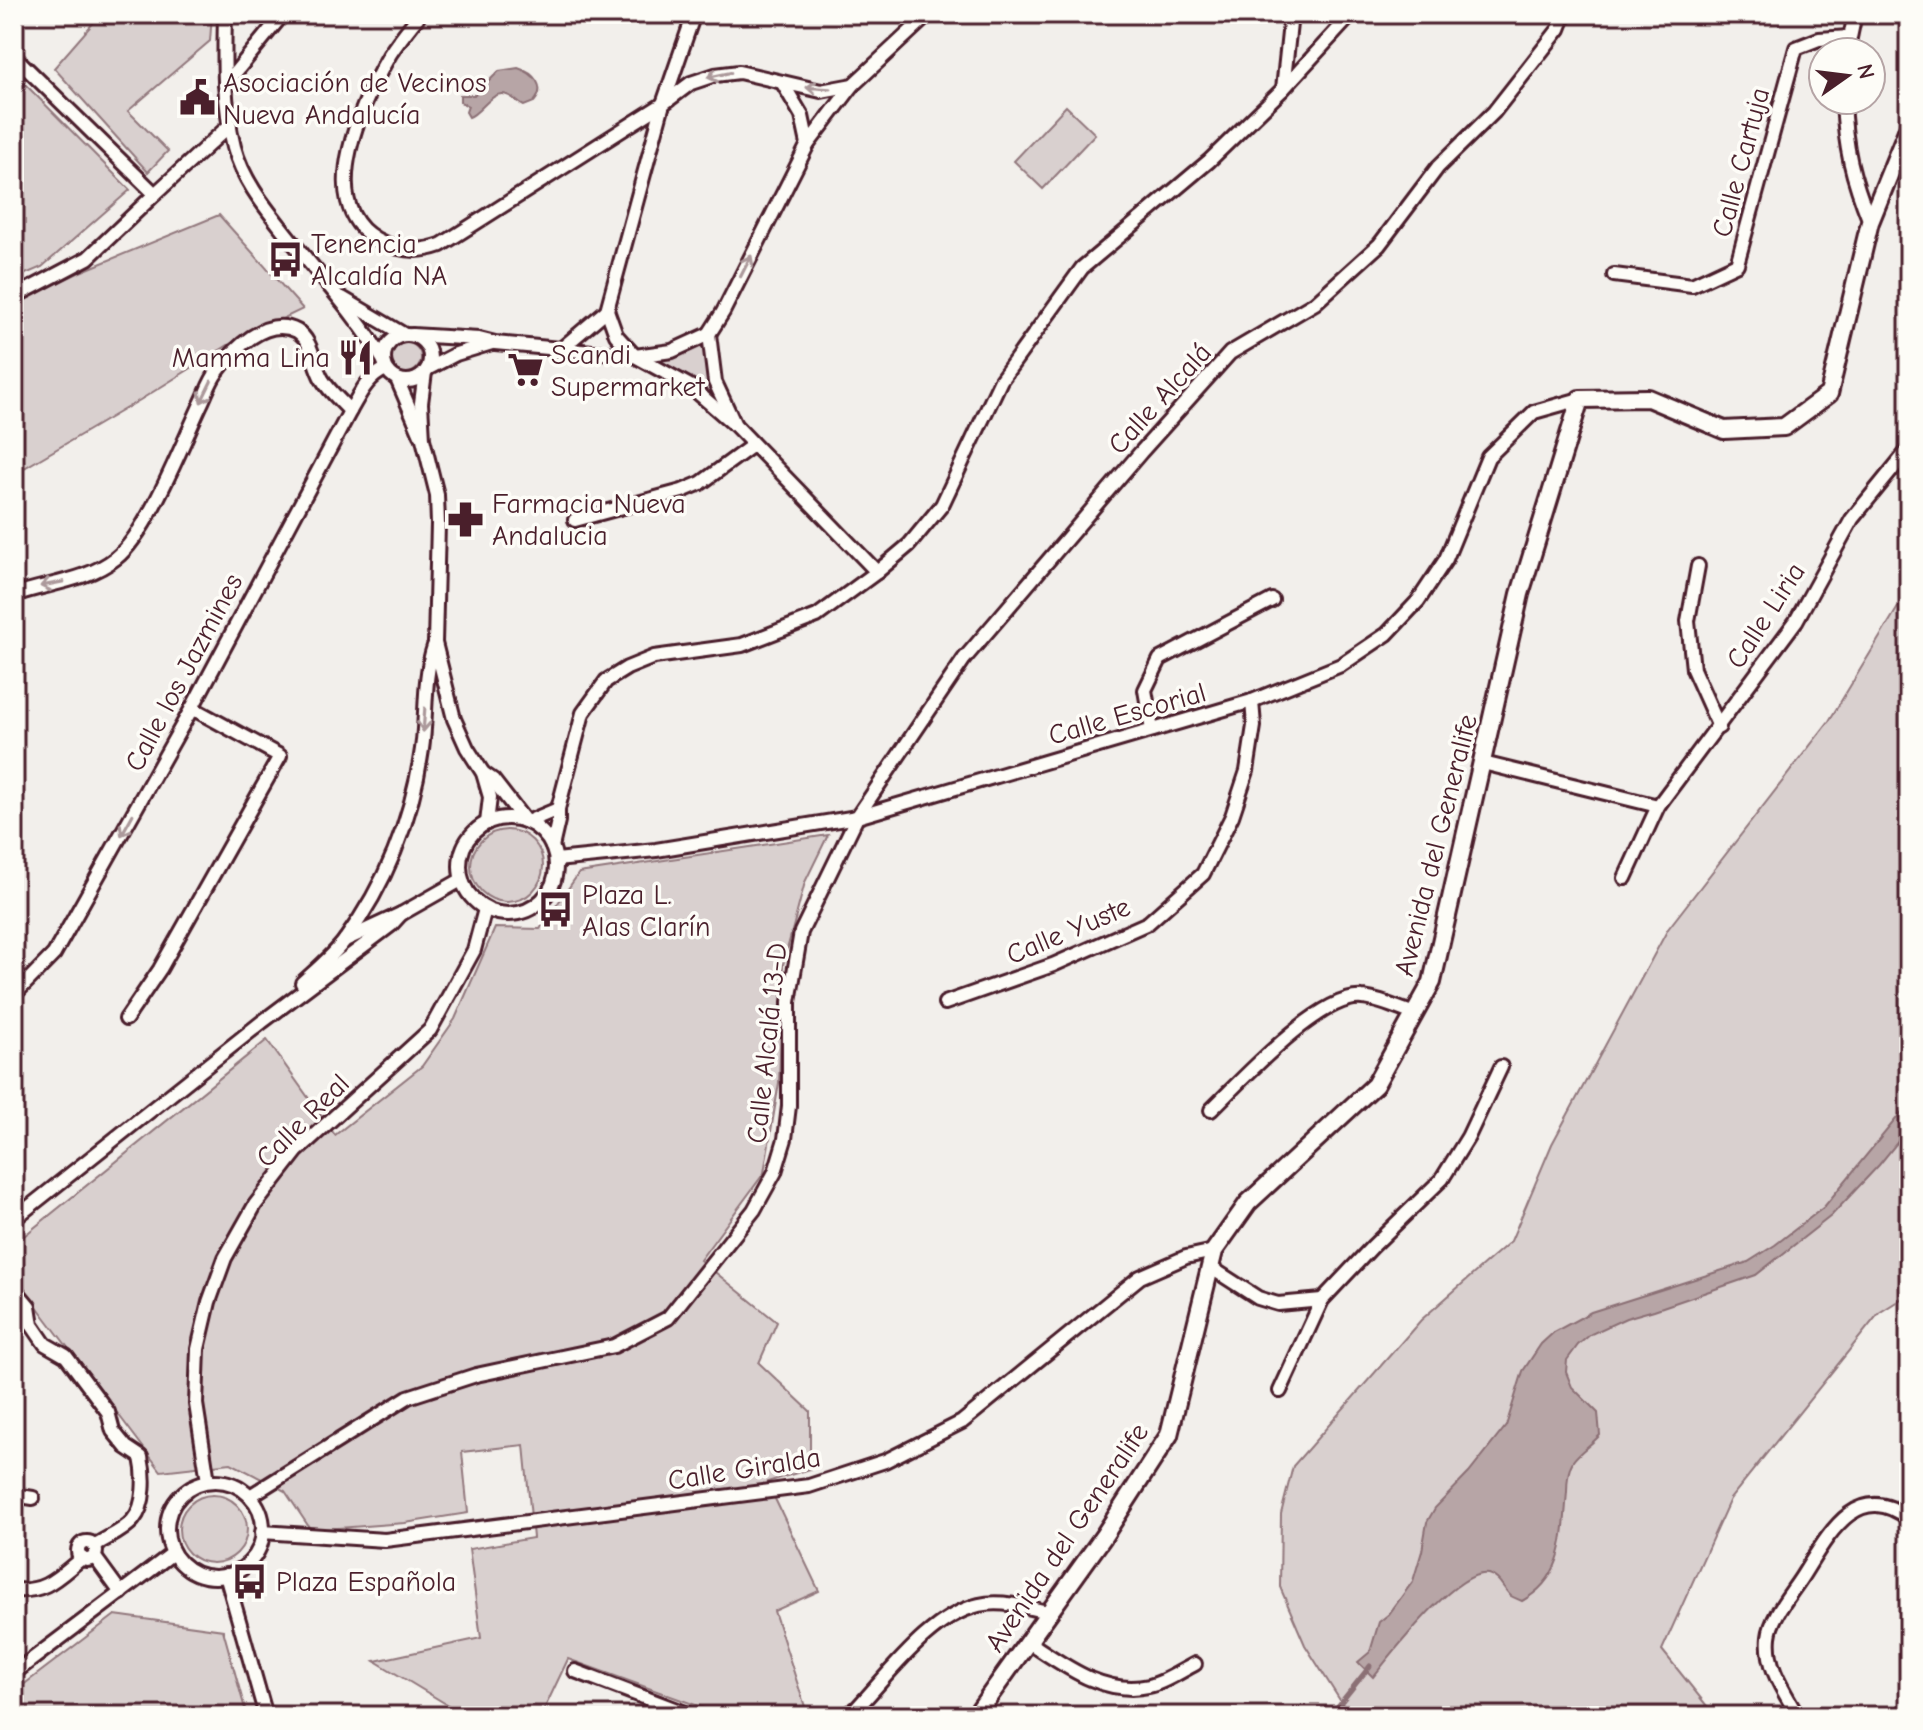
<svg xmlns="http://www.w3.org/2000/svg" width="1923" height="1730" viewBox="0 0 1923 1730" font-family="'Comic Neue',sans-serif">
<style>
.green{fill:#d9d0cf;stroke:#92787d;stroke-width:2}
.water{fill:#b7a5a6;stroke:#8b6f75;stroke-width:2}
.lines{fill:none;stroke-linecap:round;stroke-linejoin:round}
.stream{stroke:#8b6f75;stroke-width:5}
.minor-casing{stroke:#4a1f2b;stroke-width:18}
.tertiary-casing{stroke:#4a1f2b;stroke-width:22}
.minor{stroke:#fdfcf7;stroke-width:12}
.tertiary{stroke:#fdfcf7;stroke-width:16}
.oneway{stroke:#ac999b}
.labels{text-anchor:middle;stroke-width:7;stroke-linejoin:round;paint-order:stroke}
.poi-label{font-size:28px;fill:#4a1f2b;stroke:#fdfcf7;text-anchor:start}
.street-label{font-size:28px;fill:#4a1f2b;stroke:#fdfcf7}
</style>
<rect width="100%" height="100%" fill="#f2efeb"/>
<filter id="ink" filterUnits="userSpaceOnUse"><feTurbulence type="fractalNoise" baseFrequency=".0125" numOctaves="2"/><feDisplacementMap in="SourceGraphic" scale="16" xChannelSelector="R" yChannelSelector="G"/><feConvolveMatrix kernelMatrix="1 2 1 2 8 2 1 2 1" color-interpolation-filters="sRGB"/></filter>
<g filter="url(#ink)">
<g class="green">
<path d="M101,14H212L210,41L128,111L168,151L148,172L54,68Z"/>
<path d="M14,73L130,190L42,267L14,279Z"/>
<path d="M1066,106L1095,134L1043,189L1014,161Z"/>
<path d="M219,215L303,309L230,344L140,400L14,474V304L80,272Z"/>
<circle cx="406" cy="358" r="15"/>
<path d="M700,346L707,353L709,381L715,399L687,376L654,359L667,358Z"/>
<path d="M1909,589V1294L1879,1313L1730,1499L1662,1650L1715,1716H1350L1305,1645L1280,1587L1281,1514L1293,1466L1421,1320L1511,1241L1552,1144L1668,929L1829,721Z"/>
<circle cx="507" cy="866" r="36"/>
<path d="M828,835L805,882L783,965L779,1083L764,1173L700,1260L777,1322L759,1363L810,1411V1469L767,1482L819,1591L774,1611L808,1716H726L568,1659L541,1716H466L375,1661L481,1638L469,1549L533,1538L524,1445L462,1452L468,1513L405,1523L311,1530L285,1491L231,1463L161,1471L14,1276V1244L267,1040L335,1135L422,1066L455,1019L495,928L540,929L579,873Z"/>
<circle cx="213" cy="1529" r="34"/>
<path d="M115,1615L223,1630L247,1716H14V1692Z"/>
</g>
<g class="water">
<path d="M518,68C534,73 547,87 534,102L524,106C517,103 514,97 507,95C492,89 481,113 469,117L466,112L468,106L460,102V95H475L499,71Z"/>
<path d="M1909,1103V1128L1879,1165L1831,1216L1756,1275L1654,1310L1626,1318L1591,1334L1578,1345L1567,1360L1566,1372L1572,1387L1598,1413L1600,1435C1592,1444 1579,1452 1573,1461C1568,1469 1567,1483 1567,1492C1563,1535 1565,1578 1522,1601C1518,1599 1514,1598 1511,1596C1503,1589 1500,1577 1488,1574C1457,1568 1392,1654 1373,1677L1358,1662L1370,1652L1379,1622L1389,1614L1413,1581L1422,1551L1427,1522L1435,1508L1469,1473L1506,1426L1523,1371L1541,1344L1554,1332L1591,1312L1748,1262L1775,1245L1824,1207Z"/>
</g>
<g class="lines">
<path class="stream" d="M1330,1716L1370,1666"/>
<defs>
<g id="minor">
<path d="M225,14C224,58 223,104 234,147C243,181 266,208 287,235C320,277 357,315 384,361"/>
<path d="M420,14C410,27 399,40 390,54C364,99 313,203 376,239C397,251 419,253 441,245L663,104L691,83L715,75L739,72L821,91L853,85"/>
<path d="M1847,52L1855,14"/>
<path d="M14,56L155,194L230,125"/>
<path d="M782,82L802,116L808,144"/>
<path d="M225,85L283,14"/>
<path d="M1283,89L1291,14"/>
<path d="M1843,100C1845,148 1852,177 1870,222"/>
<path d="M1614,275L1692,285L1737,264L1796,48L1819,39L1849,37"/>
<path d="M14,297L88,258L155,194"/>
<path d="M342,298L403,334"/>
<path d="M607,310L616,335L635,356L690,386L736,426L877,572"/>
<path d="M607,310L663,104L694,14"/>
<path d="M709,334L723,312L808,144L853,85L929,14"/>
<path d="M709,334L715,382L734,423"/>
<circle cx="407" cy="358" r="23"/>
<path d="M412,335L479,339L495,343L635,356L672,351L709,334"/>
<path d="M561,349L607,310"/>
<path d="M427,369L456,354L492,343"/>
<path d="M425,372L421,403L423,439L437,495L438,524L435,643L454,719L467,748L483,773L490,797L487,823"/>
<path d="M397,379L421,435"/>
<path d="M575,520L682,491L701,483L753,445"/>
<path d="M1698,566L1688,621L1693,669L1719,727"/>
<path d="M14,595C48,583 87,581 116,558C148,533 182,444 201,404C206,394 210,381 217,372C233,350 266,315 297,331C313,341 313,364 322,379C329,391 341,401 350,411"/>
<path d="M1152,730L1145,690L1160,659L1272,600"/>
<path d="M1483,763L1658,806"/>
<path d="M483,773L493,780L525,821"/>
<circle cx="508" cy="866" r="48"/>
<path d="M527,822L558,809"/>
<path d="M552,847L558,821V809L583,713L606,681L627,668L654,657L742,645L817,616L877,572L909,545L942,505L1001,380L1082,268L1209,161L1283,89L1352,14"/>
<path d="M556,860L656,850L857,817L1252,701L1341,665L1387,634L1418,601L1446,559L1488,457L1534,412L1580,399"/>
<path d="M1625,878L1658,806L1796,621L1852,519L1909,449"/>
<path d="M345,940L401,914L461,880"/>
<path d="M302,983C316,970 333,956 345,940C386,884 412,818 422,749C427,715 423,679 434,646"/>
<path d="M14,995L54,954L192,708L350,411C360,394 367,377 386,369"/>
<path d="M945,1003L1053,965L1148,923L1203,874L1232,816L1247,771L1254,726L1252,701"/>
<path d="M126,1019L160,969L280,756L192,708"/>
<path d="M1211,1110C1241,1081 1320,994 1362,998C1379,999 1398,1009 1415,1014"/>
<path d="M14,1219L262,1022L391,925L401,914"/>
<path d="M1210,1267L1258,1298L1278,1304L1322,1300"/>
<path d="M14,1288L29,1306L32,1325L45,1344L66,1356L108,1412L113,1431L126,1447L141,1457C145,1475 146,1505 133,1520C124,1531 106,1538 94,1546"/>
<path d="M1280,1391L1322,1300L1372,1247L1442,1179L1468,1137L1501,1067"/>
<path d="M208,1481L196,1404L198,1349L209,1302L225,1258L255,1205L297,1151L430,1030L474,950L485,909"/>
<circle cx="215" cy="1529" r="48"/>
<path d="M14,1495L33,1498"/>
<path d="M250,1496L408,1397L476,1375L614,1346L668,1318L754,1210L775,1172L785,1139L789,1106V1002L801,932L857,817L964,659L1141,452L1230,353L1315,303L1379,245L1438,167L1494,112L1559,29L1565,14"/>
<path d="M262,1532L385,1540L809,1486L885,1461L962,1422L1140,1277L1186,1257L1214,1251"/>
<circle cx="87" cy="1551" r="9"/>
<path d="M94,1556L121,1593"/>
<path d="M226,1575L266,1716"/>
<path d="M14,1590C46,1593 58,1577 82,1558"/>
<path d="M1027,1641C1064,1665 1103,1696 1149,1686C1164,1683 1181,1671 1195,1664"/>
<path d="M575,1671L693,1716"/>
<path d="M14,1673L173,1553"/>
<path d="M846,1716L857,1708C890,1673 931,1616 979,1605C1000,1600 1027,1607 1047,1612"/>
<path d="M1798,1716C1784,1691 1766,1667 1769,1637C1771,1617 1790,1595 1801,1578C1826,1539 1856,1477 1909,1519"/>
</g>
<path id="tertiary" d="M975,1716L1103,1537L1169,1435L1214,1251L1248,1203L1375,1085L1432,982L1520,594L1580,399L1648,398L1724,430L1784,427L1829,394L1870,222L1909,126"/>
</defs>
<use href="#minor" class="minor-casing"/>
<use href="#tertiary" class="tertiary-casing"/>
<use href="#minor" class="minor"/>
<use href="#tertiary" class="tertiary"/>
</g>
<defs><path id="oneway-shaft" d="M-6 0H5M1.5-3L5.5 0L1.5 3" fill="none" stroke-width="1.6" stroke-linecap="round" stroke-linejoin="round" transform="scale(2)"/></defs>
<g class="oneway">
<use href="#oneway-shaft" transform="translate(719 75) rotate(168)"/>
<use href="#oneway-shaft" transform="translate(818 88) rotate(-176)"/>
<use href="#oneway-shaft" transform="translate(746 266) rotate(-63)"/>
<use href="#oneway-shaft" transform="translate(206 392) rotate(116)"/>
<use href="#oneway-shaft" transform="translate(52 584) rotate(169)"/>
<use href="#oneway-shaft" transform="translate(424 720) rotate(94)"/>
<use href="#oneway-shaft" transform="translate(127 825) rotate(119)"/>
</g>
</g>
<defs>
<symbol id="civic-bare" viewBox="-9 -9 18 18"><path d="M-.6-6.5H3V-4.5H.6V-3L4-1V1h2V6H-6V1h2V-1L-.6-3ZM-1.2 2.5V6h2.4V2.5Z" fill="#4a1f2b" stroke="#fdfcf7" stroke-width="2.5" paint-order="stroke"/></symbol>
<symbol id="bus-bare" viewBox="-9 -9 18 18"><path d="M-5-6H5V4H4V6H2V4H-2V6H-4V4H-5ZM-3.5-4V0h7V-4ZM-3.5 1.2v1.5H-2V1.2ZM2 1.2v1.5H3.5V1.2Z" fill="#4a1f2b" stroke="#fdfcf7" stroke-width="2.5" paint-order="stroke"/></symbol>
<symbol id="restaurant-bare" viewBox="-9 -9 18 18"><path d="M-5-6h1v4h1v-4h1v4h1v-4h1v5L-1.5 .5V6h-2V.5L-5-1ZM5-6V6H3V1.5H1.5Q1.5-4 5-6Z" fill="#4a1f2b" stroke="#fdfcf7" stroke-width="2.5" paint-order="stroke"/></symbol>
<symbol id="supermarket-bare" viewBox="-9 -9 18 18"><path d="M-6-5.5h2.5l.6 2H6L4.5 2H-2.5L-4.4-4H-6ZM-1.5 3.2a1.3 1.3 0 1 0 .1 0ZM3 3.2a1.3 1.3 0 1 0 .1 0Z" fill="#4a1f2b" stroke="#fdfcf7" stroke-width="2.5" paint-order="stroke"/></symbol>
<symbol id="pharmacy-bare" viewBox="-9 -9 18 18"><path d="M-2-6h4v4h4v4h-4v4h-4v-4h-4v-4h4Z" fill="#4a1f2b" stroke="#fdfcf7" stroke-width="2.5" paint-order="stroke"/></symbol>
</defs>
<g fill-rule="evenodd">
<use href="#civic-bare" x="172" y="72" width="51" height="51"/>
<use href="#bus-bare" x="260" y="234" width="51" height="51"/>
<use href="#restaurant-bare" x="330" y="332" width="51" height="51"/>
<use href="#supermarket-bare" x="500" y="344" width="51" height="51"/>
<use href="#pharmacy-bare" x="440" y="494" width="51" height="51"/>
<use href="#bus-bare" x="530" y="884" width="51" height="51"/>
<use href="#bus-bare" x="224" y="1556" width="51" height="51"/>
</g>
<g class="labels">
<g class="poi-label">
<text x="223" y="92">Asociación de Vecinos<tspan x="223" dy="32">Nueva Andalucía</tspan></text>
<text x="311" y="253">Tenencia<tspan x="311" dy="32">Alcaldía NA</tspan></text>
<text x="551" y="364">Scandi<tspan x="551" dy="32">Supermarket</tspan></text>
<text x="330" y="367" text-anchor="end">Mamma Lina</text>
<text x="492" y="513">Farmacia Nueva<tspan x="492" dy="32">Andalucia</tspan></text>
<text x="582" y="904">Plaza L.<tspan x="582" dy="32">Alas Clarín</tspan></text>
<text x="276" y="1591">Plaza Española</text>
</g>
<g class="street-label">
<text transform="translate(1740 162) rotate(-75)" y="10">Calle Cartuja</text>
<text transform="translate(1159 398) rotate(-48)" y="10">Calle Alcalá</text>
<text transform="translate(1765 615) rotate(-57)" y="10">Calle Liria</text>
<text transform="translate(183 672) rotate(-62)" y="10">Calle los Jazmines</text>
<text transform="translate(1127 713) rotate(-16)" y="10">Calle Escorial</text>
<text transform="translate(1435 845) rotate(-76)" y="10">Avenida del Generalife</text>
<text transform="translate(1068 930) rotate(-23)" y="10">Calle Yuste</text>
<text transform="translate(766 1043) rotate(-84)" y="10">Calle Alcalá 13-D</text>
<text transform="translate(302 1120) rotate(-45)" y="10">Calle Real</text>
<text transform="translate(744 1468) rotate(-9)" y="10">Calle Giralda</text>
<text transform="translate(1066 1537) rotate(-56)" y="10">Avenida del Generalife</text>
</g>
</g>
<rect width="1923" height="1730" fill="none" stroke="#fdfcf7" stroke-width="48"/>
<rect x="24" y="24" width="1875" height="1682" fill="none" stroke="#4a1f2b" stroke-width="3" filter="url(#ink)"/>
<g transform="translate(1847 76) rotate(76)"><circle r="38" fill="#fdfcf7" stroke="#b5a4a5" stroke-width="2"/>
<path d="M0-6L14 30L0 20L-14 30Z" fill="#4a1f2b"/>
<text y="-12" font-size="22" font-weight="bold" text-anchor="middle" fill="#4a1f2b">N</text>
</g>
</svg>
